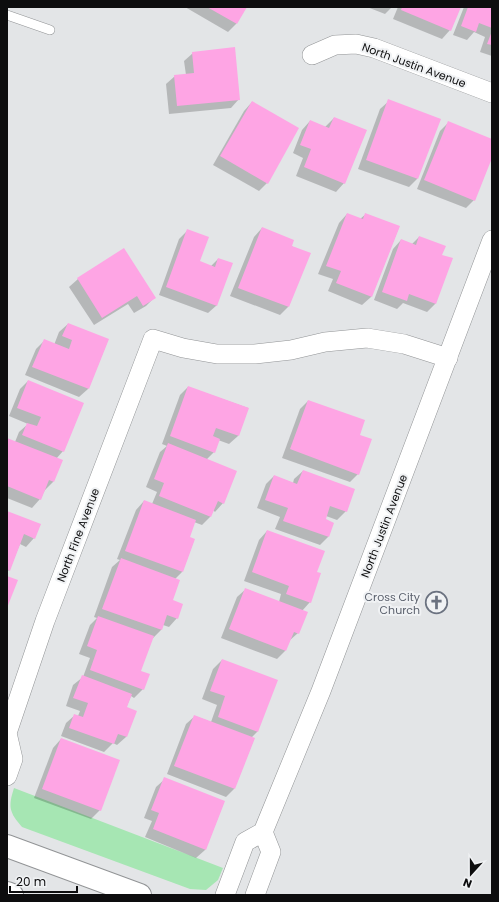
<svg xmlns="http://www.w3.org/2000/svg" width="499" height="902" viewBox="0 0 499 902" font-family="Poppins,sans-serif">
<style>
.green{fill:#a6e6b3}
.shadow{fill:#0003}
.building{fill:#fea5e4}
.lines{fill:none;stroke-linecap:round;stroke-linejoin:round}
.lane-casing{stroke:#929496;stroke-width:10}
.street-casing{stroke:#929496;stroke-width:20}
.secondary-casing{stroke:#929496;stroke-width:24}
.lane{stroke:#fff;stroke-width:9}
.street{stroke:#fff;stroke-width:19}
.secondary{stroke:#fff;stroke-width:22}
.labels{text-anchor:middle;stroke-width:4;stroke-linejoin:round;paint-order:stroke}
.street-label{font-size:11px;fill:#0d0d0e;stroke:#f0f2f4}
.worship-label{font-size:11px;fill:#5b616d;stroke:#f0f2f4;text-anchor:end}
</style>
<rect width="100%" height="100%" fill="#e3e5e7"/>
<path class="green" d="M14,788L223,868L218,880L206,890L190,889L22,827C9,812 8,807 14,788Z"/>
<g class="shadow">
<path d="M185,7H246L236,24L228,32Z"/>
<path d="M367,7H392L385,14Z"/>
<path d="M398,7H460L450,30L442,39L393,19Z"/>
<path d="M464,7H492V56L480,52L485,37L474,32L467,40L453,35Z"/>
<path d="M193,53L239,99L231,108L169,114L166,84L175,76L186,75L184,61Z"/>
<path d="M389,101L439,119L417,179L409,187L358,169L380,109Z"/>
<path d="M252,102L267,183L259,191L213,165L244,111Z"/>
<path d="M334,118L344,183L336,192L296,176L303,158L293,153L302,130L310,121L325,127Z"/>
<path d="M448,123L492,140V155L474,200L466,208L417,189L440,131Z"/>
<path d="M347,214L360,219L366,214L399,227L371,297L362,305L328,291L333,279L318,274L339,223Z"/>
<path d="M262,228L291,246L309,254L288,307L280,315L230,296L254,237Z"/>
<path d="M188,230L198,262L211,266L218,259L217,305L208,313L159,295L179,239Z"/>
<path d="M419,237L441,255L436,303L427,312L403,303L397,309L374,300L393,249L401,240L412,244Z"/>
<path d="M123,250L154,298L146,306L134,313L128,304L94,325L69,287L78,279Z"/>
<path d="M68,324L108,340L88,389L79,397L25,375L36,349L44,341L54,345L59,332Z"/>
<path d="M28,381L63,451L56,459L61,461L53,482L45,490L40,499L32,508L7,498V439L15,442L19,432L28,424L9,416L20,389Z"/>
<path d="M188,387L248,408L238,436L229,444L218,440L214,452L207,459L223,503L215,512L213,510L210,517L202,525L194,522L188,538L194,540L182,572L175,579L172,601L177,618L169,627L163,625L161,630L152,639L140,671L143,689L134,698L131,696L126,708L135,712L126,737L117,745L113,743L104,752L61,736L66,723L75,715L78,716L80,711L66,706L73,685L83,677L90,658L79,654L90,625L97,618L94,617L112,567L120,560L117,559L136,510L144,501L152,504L157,492L146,487L160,452L167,446L162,444L180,395Z"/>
<path d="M308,401L358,474L350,482L282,458L300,409Z"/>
<path d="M303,471L346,511L337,520L326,516L324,520L333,523L328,537L320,545L275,529L280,517L257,508L266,484L274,476L293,483L294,479Z"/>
<path d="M7,512L34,538L26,547L20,544L9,570L7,572Z"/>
<path d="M267,531L316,572L310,602L302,611L298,633L289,641L285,651L277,659L221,638L237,597L246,589L279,602L281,594L244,581L259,540Z"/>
<path d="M222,660L258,731L251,738L254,739L234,789L226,797L167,774L186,724L195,716L211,722L217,705L202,699L213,669Z"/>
<path d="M61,739L100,810L91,819L34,798L53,748Z"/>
<path d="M165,779L224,802L205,850L196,858L145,837L152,821L144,818L156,787Z"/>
</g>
<g class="building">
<path d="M207,7H247L237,24Z"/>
<path d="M402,7H461L451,31L401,10Z"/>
<path d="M468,7H492V28L479,23L476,32L461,26Z"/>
<path d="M492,31V45L487,44Z"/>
<path d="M235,47L240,100L177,106L174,75L194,73L192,52Z"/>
<path d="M388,99L441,119L418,179L366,160Z"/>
<path d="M252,101L299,128L268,184L220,156Z"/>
<path d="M334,117L367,130L345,184L304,167L311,149L300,145L310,120L329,128Z"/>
<path d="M448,121L492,139V158L475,201L424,180Z"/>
<path d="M347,213L363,219L365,213L400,226L372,297L336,283L341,271L326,266Z"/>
<path d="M262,227L294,240L292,246L311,253L289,307L238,288Z"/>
<path d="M187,229L209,237L200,261L215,267L218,258L233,263L217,306L166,287Z"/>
<path d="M419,236L446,246L442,255L453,258L436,304L409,294L407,301L382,292L401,239L416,245Z"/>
<path d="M124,248L156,298L143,306L137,296L102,318L77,278Z"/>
<path d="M68,323L109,339L89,389L32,367L44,339L69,349L72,340L62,336Z"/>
<path d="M28,380L84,403L64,452L22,435L27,423L37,426L41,417L17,408Z"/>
<path d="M188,386L249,408L239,436L216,428L213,436L220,439L215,453L170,436Z"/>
<path d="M308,400L365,420L360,435L372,439L359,475L290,449Z"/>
<path d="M7,438L63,460L54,482L49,480L41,500L7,486Z"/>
<path d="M168,443L237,471L224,504L218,501L211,517L159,496L164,483L154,479Z"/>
<path d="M303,470L355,489L347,512L330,506L326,519L334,523L329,537L283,521L288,508L265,500L274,475L297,484Z"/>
<path d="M144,500L196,520L190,537L195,539L183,572L125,551Z"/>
<path d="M7,511L41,524L35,539L24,534L10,571L7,569Z"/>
<path d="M267,530L325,551L317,572L321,573L311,603L286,594L289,586L252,572Z"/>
<path d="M121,558L180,580L173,600L183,604L178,619L167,615L162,630L102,609Z"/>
<path d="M7,576L18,580L7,608Z"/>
<path d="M245,588L308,612L299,634L294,632L286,651L229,629Z"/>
<path d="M98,616L154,636L141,671L150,674L144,690L90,670L97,650L87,646Z"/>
<path d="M222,659L278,680L258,732L218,717L225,696L210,691Z"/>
<path d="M82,675L132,694L127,707L137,711L127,737L118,734L114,744L69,728L74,714L83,717L88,703L73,698Z"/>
<path d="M194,715L255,738L235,789L174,766Z"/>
<path d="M61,738L120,760L101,811L42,789Z"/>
<path d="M164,777L225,801L206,850L153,829L159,813L151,810Z"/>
</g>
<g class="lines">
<defs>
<path id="lane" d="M7,15L50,30"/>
<g id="street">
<path d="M312,55L335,45L356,44L374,48L492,93"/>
<path d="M7,776L13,759L7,733L45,621L153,339L183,348L217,354H255L291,350L325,342L367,338L404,344L448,358"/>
<path d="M225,895L245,842L263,832L321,691L492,240"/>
<path d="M255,895L271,852L263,832"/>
</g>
<g id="secondary">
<path d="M7,846L140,895"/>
<path d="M7,893L12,895"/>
</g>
</defs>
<use href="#lane" class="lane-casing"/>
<use href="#street" class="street-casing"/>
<use href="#secondary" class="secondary-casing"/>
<use href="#lane" class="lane"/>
<use href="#street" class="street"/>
<use href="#secondary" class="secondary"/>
</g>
<defs>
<symbol id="church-ring" viewBox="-11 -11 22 22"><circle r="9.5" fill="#f0f2f4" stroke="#6b7280" stroke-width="1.5"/><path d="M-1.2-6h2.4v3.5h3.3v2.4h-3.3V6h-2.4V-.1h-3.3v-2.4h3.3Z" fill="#6b7280"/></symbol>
</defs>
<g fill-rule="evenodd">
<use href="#church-ring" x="424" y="590" width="25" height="25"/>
</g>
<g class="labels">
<g class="street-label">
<text transform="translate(414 65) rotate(20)" y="4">North Justin Avenue</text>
<text transform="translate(384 526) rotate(-69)" y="4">North Justin Avenue</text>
<text transform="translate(78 535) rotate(-69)" y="4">North Fine Avenue</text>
</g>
<g class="worship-label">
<text x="420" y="601">Cross City<tspan x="420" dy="13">Church</tspan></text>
</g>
</g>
<rect width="499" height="902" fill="none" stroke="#0d0d0e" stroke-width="16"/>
<g transform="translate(471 874) rotate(201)" stroke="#f0f2f4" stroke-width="3" paint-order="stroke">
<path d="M0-3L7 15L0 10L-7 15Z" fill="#0d0d0e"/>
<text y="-6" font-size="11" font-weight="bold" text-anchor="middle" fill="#0d0d0e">N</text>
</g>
<path d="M10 886v6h67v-6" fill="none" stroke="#0d0d0e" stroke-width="2"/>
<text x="16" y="886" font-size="12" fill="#0d0d0e" stroke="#f0f2f4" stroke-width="3" paint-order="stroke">20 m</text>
</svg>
